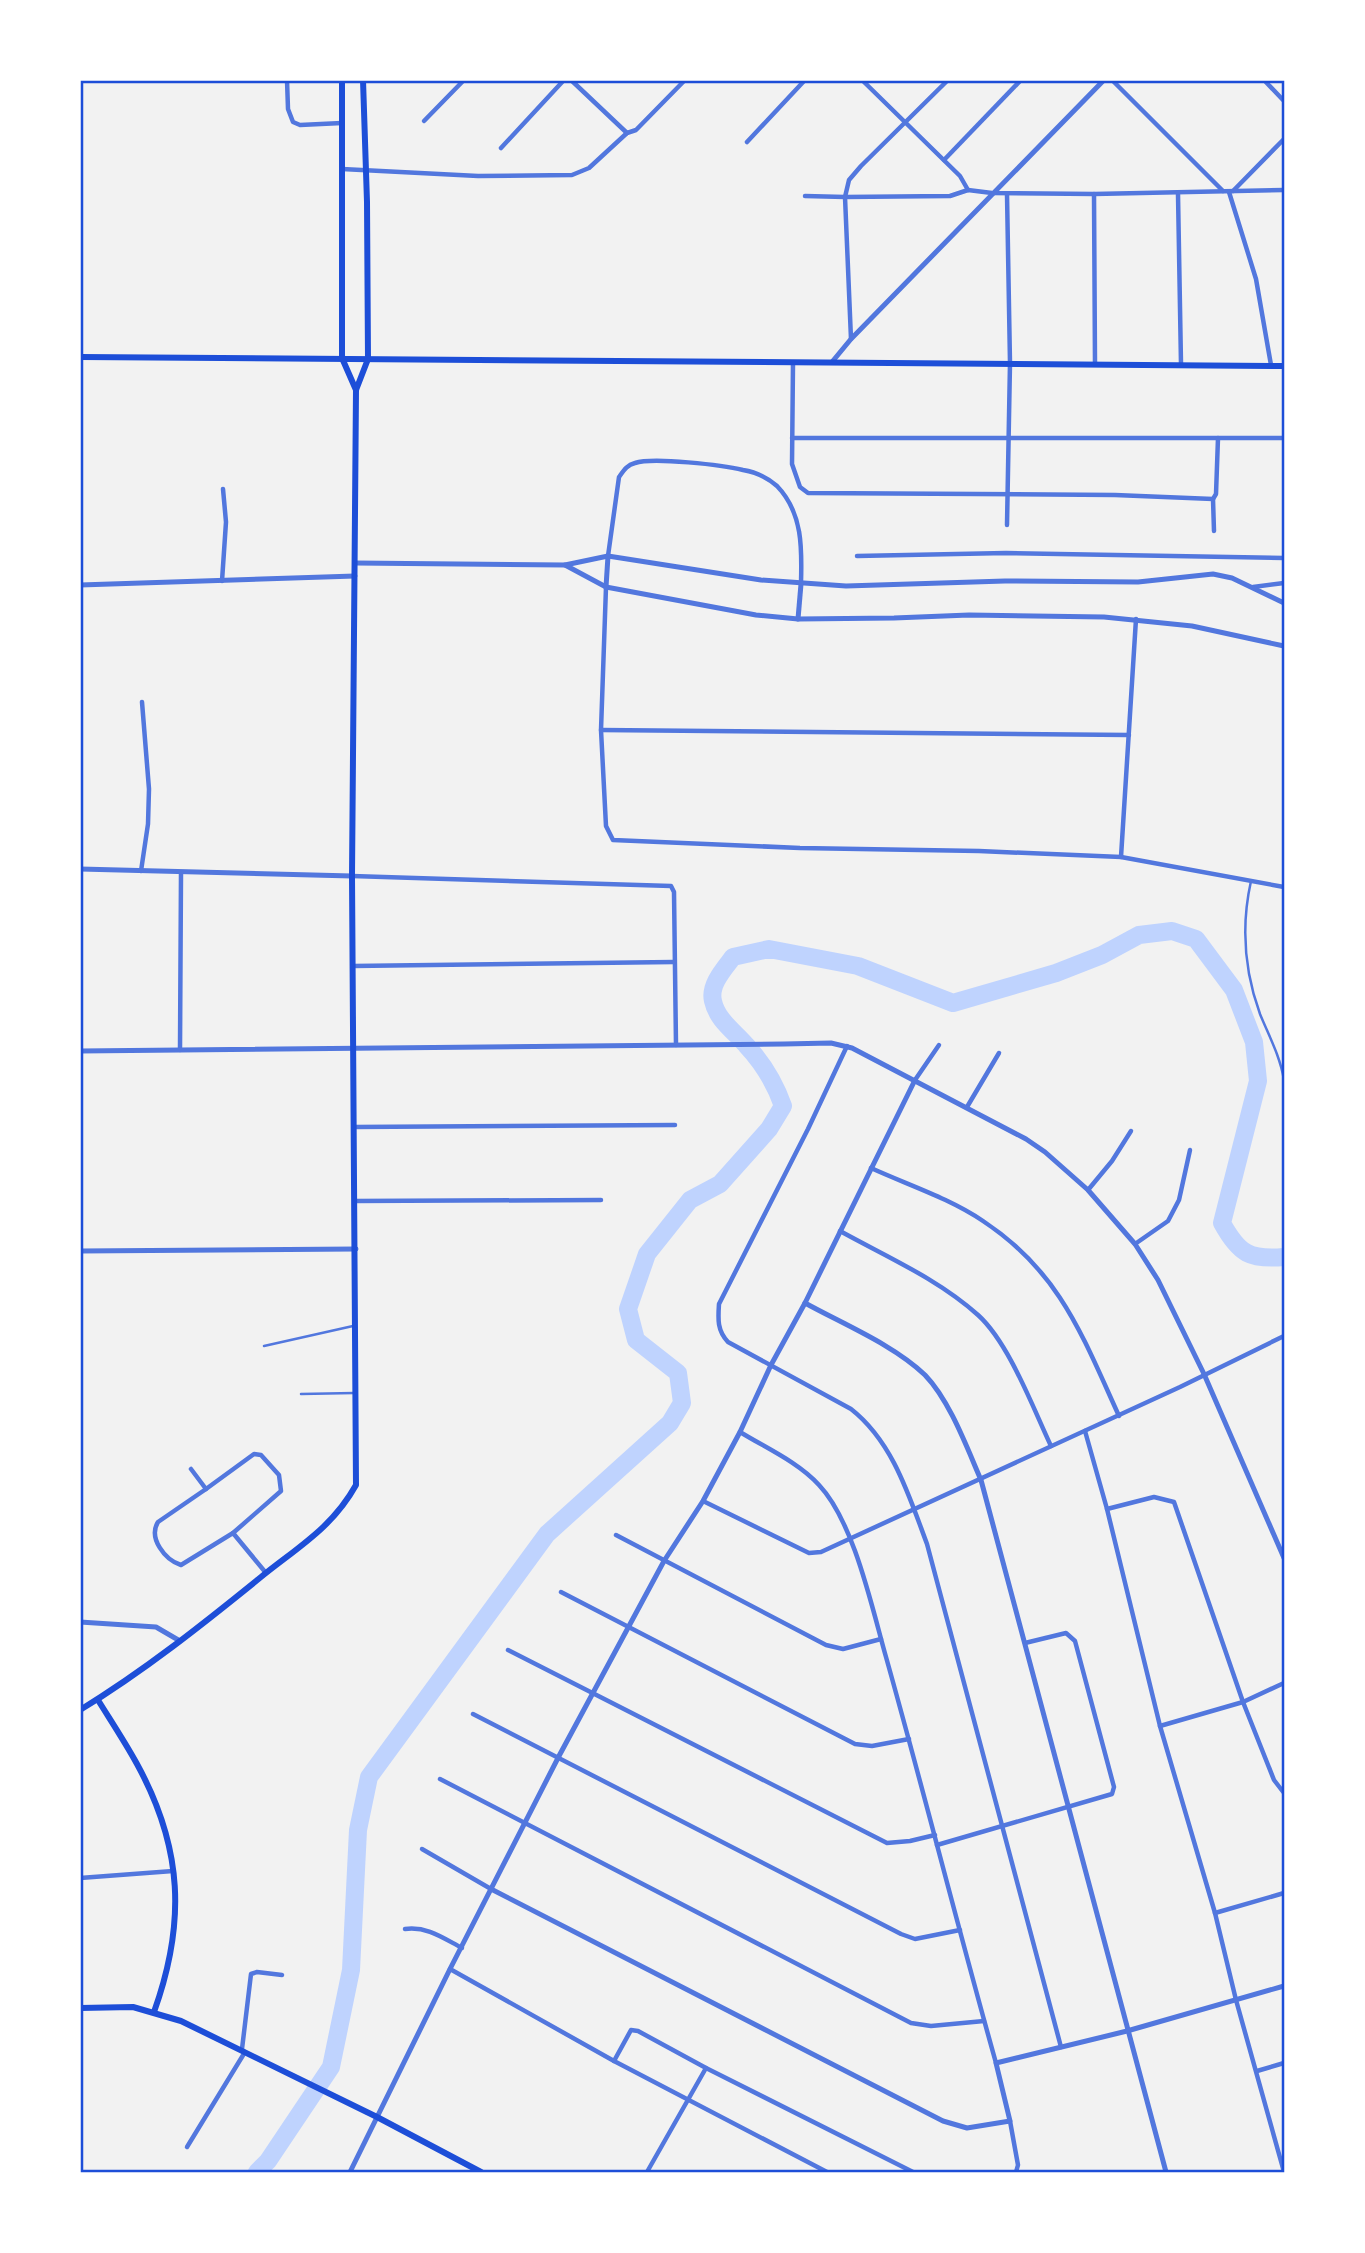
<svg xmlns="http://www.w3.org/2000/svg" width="1365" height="2253" viewBox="0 0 1365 2253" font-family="'Nunito Sans',sans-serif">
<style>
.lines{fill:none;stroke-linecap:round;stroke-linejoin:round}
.river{stroke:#bfd3fe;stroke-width:18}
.service{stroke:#5277de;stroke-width:2.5}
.minor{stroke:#5277de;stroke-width:4.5}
.tertiary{stroke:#5277de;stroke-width:5}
.secondary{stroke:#1d4ed8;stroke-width:6}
.neatline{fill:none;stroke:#1d4ed8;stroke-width:2.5}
</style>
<rect width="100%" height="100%" fill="#f2f2f2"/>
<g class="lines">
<path class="river" d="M257,2172L268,2161L331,2067L351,1970L358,1830L369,1777L547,1534L670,1423L682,1403L678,1373L636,1340L628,1309L647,1254L690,1200L720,1184L769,1129L783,1106C775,1083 762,1062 746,1045C734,1031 717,1020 713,1001C709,985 724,969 733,957L769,949L858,966L953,1003L1056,973L1102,955L1139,935L1172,931L1196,939L1234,990L1254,1042L1258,1081L1222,1223C1239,1254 1250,1260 1284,1257"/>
<g class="service">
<path d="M1251,881C1241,926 1244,970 1260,1014C1269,1036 1280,1056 1284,1080"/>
<path d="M1284,1129V1134"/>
<path d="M264,1346L353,1326"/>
<path d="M301,1394L354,1393"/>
</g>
<g class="minor">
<path d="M287,80L288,109L293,122L300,125L342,123"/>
<path d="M571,80L627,133"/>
<path d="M862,80L960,176L968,190"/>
<path d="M1112,80L1223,191"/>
<path d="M1264,80L1284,101"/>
<path d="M424,121L464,80"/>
<path d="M747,142L805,80"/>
<path d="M501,148L564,80"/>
<path d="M944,160L1021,80"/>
<path d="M342,169L478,176L572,175L589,168L627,133L636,130L685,80"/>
<path d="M1233,191L1284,139"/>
<path d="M1229,192L1256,279L1271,365"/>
<path d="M1007,194L1010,363L1007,525"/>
<path d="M1094,194L1095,364"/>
<path d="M1178,194L1181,364"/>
<path d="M805,196L845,197L849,180L861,166L948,80"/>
<path d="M851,339L845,197L950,196L968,190L992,193L1094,194L1284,190"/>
<path d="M793,363L792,464L800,487L808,493L1115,495L1213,499L1216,494L1218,438"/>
<path d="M792,438H1284"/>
<path d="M1213,499L1214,531"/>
<path d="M608,556L619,477C624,470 627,465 635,463C653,457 723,465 743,470C755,472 768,478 777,486C803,513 802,549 801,583"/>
<path d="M857,556L1006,553L1284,558"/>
<path d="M222,581L226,522L223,489"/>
<path d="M606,587L601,730L606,826L613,840L800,848L979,851L1121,857L1284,887"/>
<path d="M1253,587L1284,583"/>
<path d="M601,730L1129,735"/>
<path d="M1121,857L1136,619"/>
<path d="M141,871L148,824L149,789L142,702"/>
<path d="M352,876L671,886L674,892L676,1045"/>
<path d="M353,966L674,962"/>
<path d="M847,1046L808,1129L719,1304C718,1319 717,1330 728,1342L851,1409C893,1442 909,1496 927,1544L1061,2047"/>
<path d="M180,1050L181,873"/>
<path d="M915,1080L939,1045"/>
<path d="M967,1107L999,1053"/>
<path d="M354,1127L675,1125"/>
<path d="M871,1168C908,1185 949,1198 983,1221C1060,1272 1082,1335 1119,1416"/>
<path d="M1088,1190L1112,1161L1131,1131"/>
<path d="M355,1201L601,1200"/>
<path d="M840,1231C887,1257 938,1279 978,1315C1009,1343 1033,1408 1051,1446"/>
<path d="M1135,1244L1168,1221L1179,1200L1190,1150"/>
<path d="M1085,1431L1107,1509L1160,1726L1215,1913L1236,2000L1284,2172"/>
<path d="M740,1432C766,1448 798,1462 819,1485C854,1522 872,1608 886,1657C924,1792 958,1928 996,2063"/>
<path d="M191,1469L206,1489L158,1522C148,1538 165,1560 181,1565L233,1533L266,1573"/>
<path d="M206,1489L254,1454L261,1455L279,1475L281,1491L233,1533"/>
<path d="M703,1501L809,1553L821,1552L1180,1387L1284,1336"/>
<path d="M1107,1509L1154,1497L1174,1502L1243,1702L1274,1780L1284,1793"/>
<path d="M616,1535L826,1645L843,1649L881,1639"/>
<path d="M561,1592L855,1744L872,1746L909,1739"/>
<path d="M508,1650L887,1843L910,1841L935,1835"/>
<path d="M473,1714L901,1934L915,1939L960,1930"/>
<path d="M1160,1726L1243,1702L1284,1683"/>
<path d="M440,1779L911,2023L931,2026L984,2021"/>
<path d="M937,1845L1112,1794L1114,1787L1075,1641L1066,1633L1025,1643"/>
<path d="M422,1849L491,1889"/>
<path d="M80,1878L173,1871"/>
<path d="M1215,1913L1284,1893"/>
<path d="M405,1929C427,1926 443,1938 462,1948"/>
<path d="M450,1969L614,2061L827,2172"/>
<path d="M242,2049L251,1974L257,1972L282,1975"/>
<path d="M614,2061L631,2030L638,2031L706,2068L913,2172"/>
<path d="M1257,2071L1284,2063"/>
<path d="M1010,2121L1018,2165L1016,2172"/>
<path d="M187,2147L245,2052"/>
<path d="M647,2172L706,2068"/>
</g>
<g class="tertiary">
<path d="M832,362L851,339L1104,80"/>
<path d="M355,563L565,565L608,556L761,580L846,586L1005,581L1138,582L1213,574L1232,578L1284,603"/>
<path d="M565,565L606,587L756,615L798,619L894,618L969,615L1104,617L1192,626L1284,646"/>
<path d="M80,585L355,576"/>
<path d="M606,587L608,556"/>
<path d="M798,619L801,584"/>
<path d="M80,869L352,876"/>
<path d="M80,1051L784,1044L831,1043L852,1048L1026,1139L1045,1152L1088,1190L1135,1244L1158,1280L1204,1374L1284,1558"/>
<path d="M80,1251L356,1249"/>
<path d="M805,1303C843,1324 894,1345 925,1375C950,1401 967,1448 981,1480L1166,2172"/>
<path d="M80,1622L156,1627L180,1641"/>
<path d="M491,1889L943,2121L967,2128L1010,2121L996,2063L1127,2031L1284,1986"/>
<path d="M350,2172L450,1969L559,1756L664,1561L703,1501L740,1432L771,1365L805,1303L915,1080"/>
</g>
<g class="secondary">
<path d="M342,80V358L356,390"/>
<path d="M80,357L1284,366"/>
<path d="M98,1700C111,1721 125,1742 137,1764C183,1848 186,1923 154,2012"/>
<path d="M80,1710C144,1671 203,1624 261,1577C298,1547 332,1528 356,1485L352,876L356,390L368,359L367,202L363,80"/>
<path d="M80,2008L133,2007L181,2021L377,2117L481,2172"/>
</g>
</g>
<rect width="1365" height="2253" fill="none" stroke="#ffffff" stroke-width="164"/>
<rect x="82" y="82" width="1201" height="2089" class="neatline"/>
</svg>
